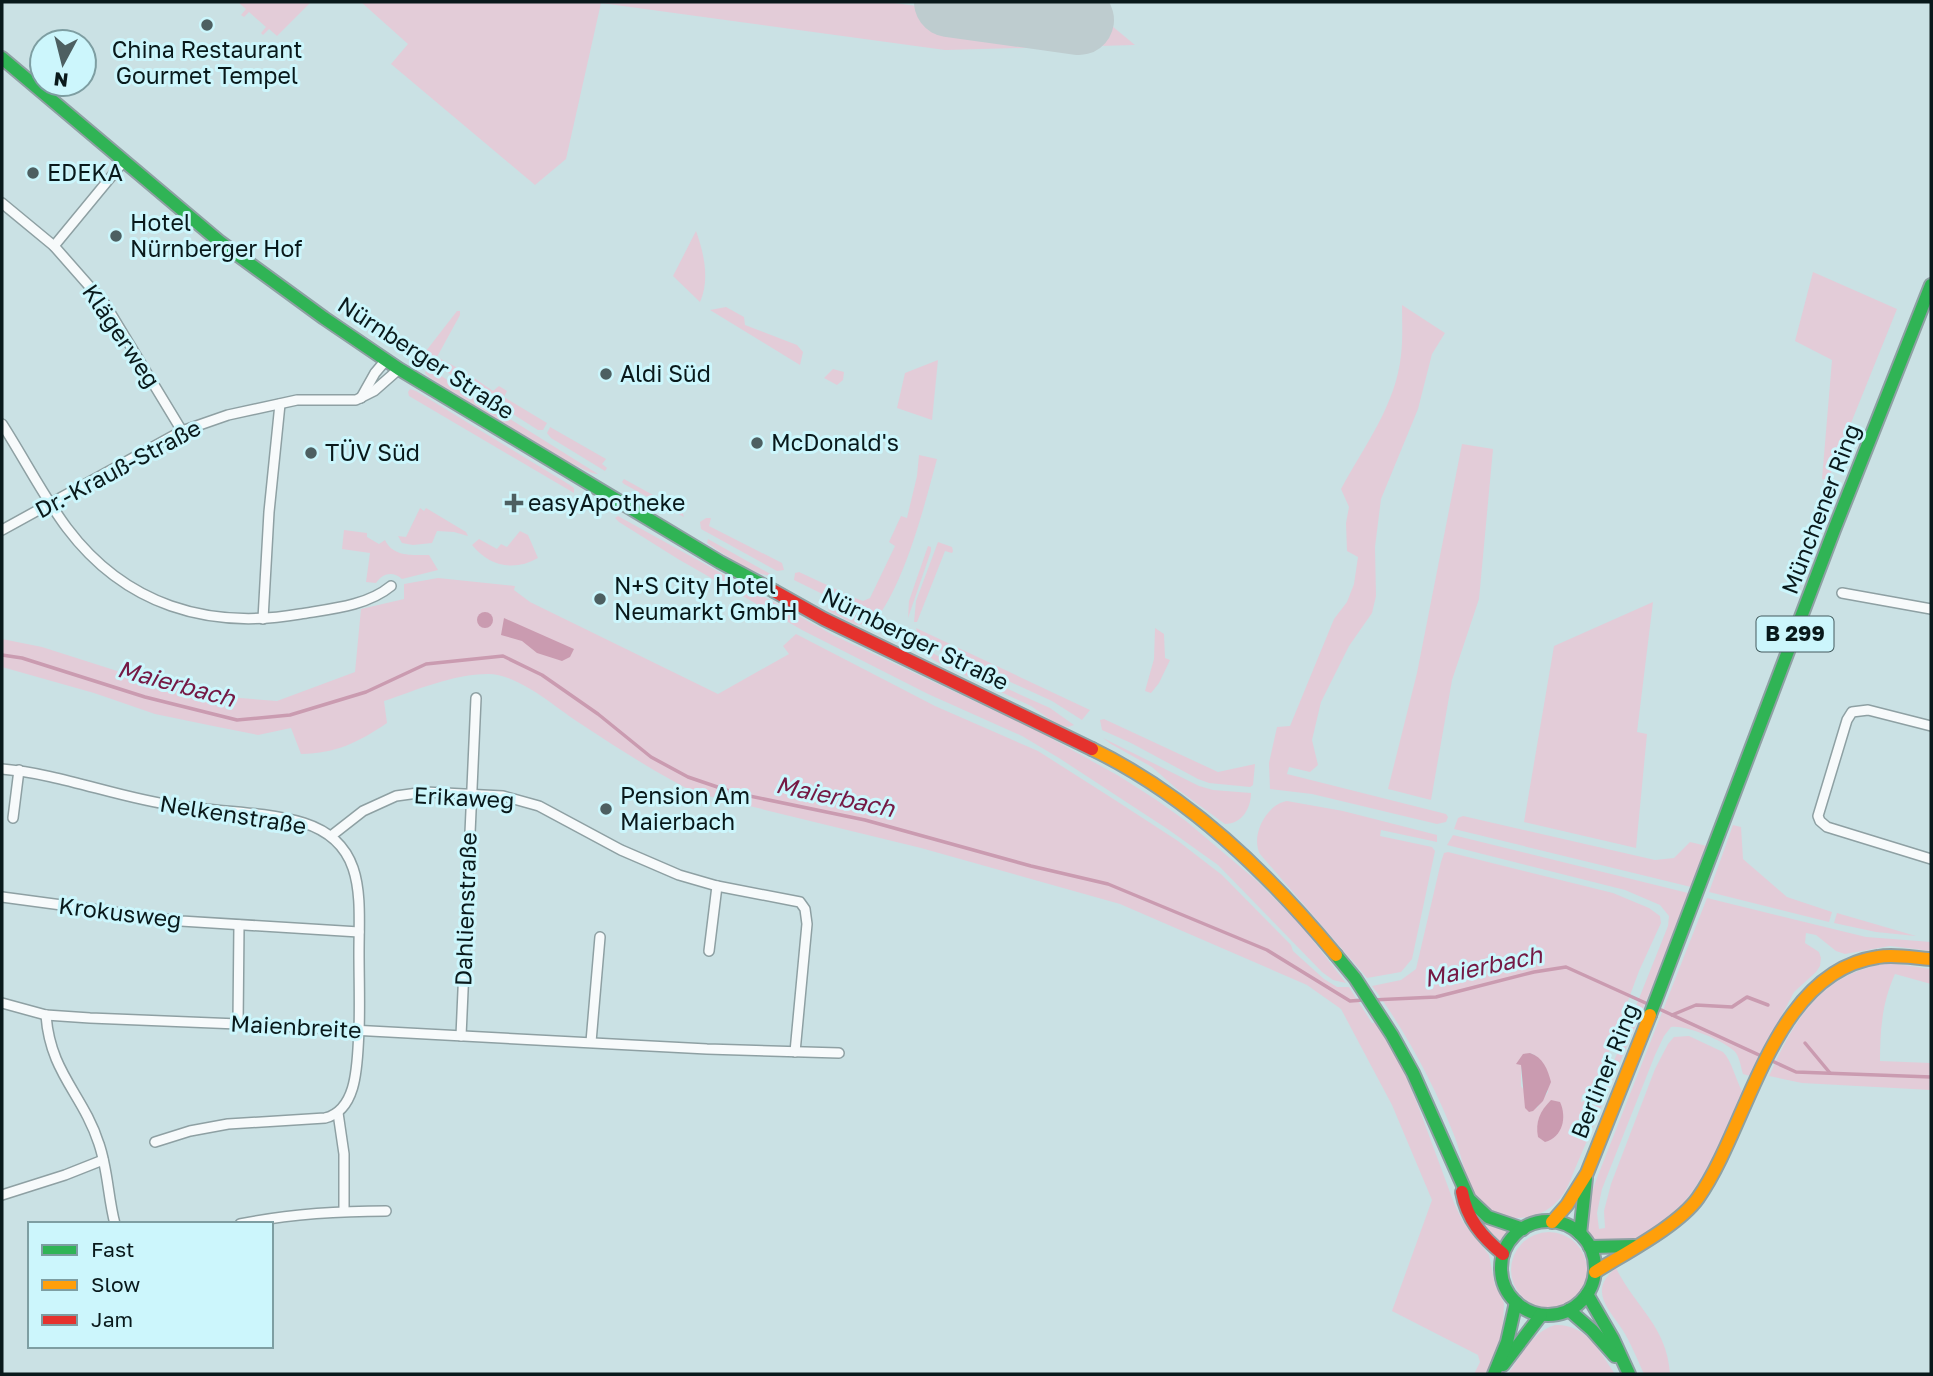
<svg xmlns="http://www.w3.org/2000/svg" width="1933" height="1376" viewBox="0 0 1933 1376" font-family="'Golos Text',sans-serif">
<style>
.green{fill:#e3ccd8;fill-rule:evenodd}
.water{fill:#ca9bb0}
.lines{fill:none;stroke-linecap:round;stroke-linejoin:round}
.stream{stroke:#ca9bb0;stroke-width:3.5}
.runway{stroke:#becccf;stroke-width:70}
.street-casing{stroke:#8ea0a3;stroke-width:12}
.fast-casing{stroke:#8ea0a3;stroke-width:16}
.slow-casing{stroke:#8ea0a3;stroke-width:16}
.jam-casing{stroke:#8ea0a3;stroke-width:16}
.street{stroke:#f7fafb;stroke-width:9}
.fast{stroke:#30b455;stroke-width:12}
.slow{stroke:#ff9f0a;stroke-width:12}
.jam{stroke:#e5322d;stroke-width:12}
.poi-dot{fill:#4d5f61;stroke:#ccf6fc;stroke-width:2.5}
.labels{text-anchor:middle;stroke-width:6;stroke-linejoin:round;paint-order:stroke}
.shield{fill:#ccf6fc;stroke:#445b5e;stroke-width:2}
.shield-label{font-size:21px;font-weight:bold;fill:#09191b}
.poi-label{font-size:23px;fill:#09191b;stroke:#ccf6fc;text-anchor:start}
.street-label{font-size:23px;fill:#09191b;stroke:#ccf6fc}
.water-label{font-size:24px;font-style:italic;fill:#751944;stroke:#ccf6fc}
</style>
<rect width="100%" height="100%" fill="#cae1e4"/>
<g class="green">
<path d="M238,2H311L277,36L269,29L263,35L261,33L266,27L249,12L244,17L241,15L246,9Z"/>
<path d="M361,2H887L1099,30L1075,10L1014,2H1083L1135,45L945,50L601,3L566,159L535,185L391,64L408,44Z"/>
<path d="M696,231C704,253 710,280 700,302L673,276Z"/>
<path d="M1813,272L1897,309L1828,480L1822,479L1832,360L1795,341Z"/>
<path d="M1402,305L1445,333L1432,354L1418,409L1381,499L1375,547L1376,596L1372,613L1349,646L1321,702L1312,740L1318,765L1310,772L1289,767L1287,774L1446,814L1448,817L1446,822L1437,824L1312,794L1270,789L1269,763L1277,727L1290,726L1334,619L1347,602L1354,584L1358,557L1347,551L1346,523L1349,507L1341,489C1364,446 1396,405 1401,355C1403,339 1402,322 1402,305Z"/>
<path d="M726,307L744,317L745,325L797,345L803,352L800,365L710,310Z"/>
<path d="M457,311H460V315L437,357L467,373L493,391L499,386L507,391L504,397L547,423L543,430H538L425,358L426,351Z"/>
<path d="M938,360L932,420L897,408L905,373Z"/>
<path d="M427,368L430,369L598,474C581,475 455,393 430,378L425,373Z"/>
<path d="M833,369L844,372L843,380L837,385L824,378Z"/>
<path d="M410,389L416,391L570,485L574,488V493L409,396L408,392Z"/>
<path d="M550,427L606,459L602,464L607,468L605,471L551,438L547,433Z"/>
<path d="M1462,444L1493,449L1479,599L1452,680L1431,800L1388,789L1417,673Z"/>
<path d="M919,455L937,459C924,507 906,579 877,618H871L794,580L795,573L799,572L855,598L863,601L870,598L895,546L889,542L901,516L907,518L917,476Z"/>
<path d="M624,479L682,511L684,517L624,484L622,482Z"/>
<path d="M420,508L424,511L426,508L466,532L468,536L454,532L437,531L432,543L413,545L402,543L398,536L406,537Z"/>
<path d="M618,516L835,636L1034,729L1119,776L1155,799L1186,821L1257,881L1301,925L1346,983L1333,980L1322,972L1218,865L1169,830L1059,758L1022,736L928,694L802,630L678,559L619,522L615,518Z"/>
<path d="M706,518H711L709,526L782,563L784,570L777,571L701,529L700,522Z"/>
<path d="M344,530L367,533V537L379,544L385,540C393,557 412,555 429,555L438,570L402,579C393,571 383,573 376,583L366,582L370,553L342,549Z"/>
<path d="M520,531L528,535L538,558C514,572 489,566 472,545L479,539L497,549L501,544L507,547Z"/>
<path d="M708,539L774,576C756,577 723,554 707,543Z"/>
<path d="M938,542L952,547L953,551L952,553L945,551L917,622H914L916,601Z"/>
<path d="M928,546L931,547V551L908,618L909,601Z"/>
<path d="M438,578L515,586L514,590L530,602L718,694L789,654L783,646L796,634L935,706L1038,751L1115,800L1178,841L1222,875L1291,945L1293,951L1324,979L1337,987H1349L1372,1023H1376L1404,1072L1417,1103L1454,1203L1463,1222L1489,1255L1495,1285L1504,1303L1503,1329L1498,1350L1485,1374H1474L1480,1362L1478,1355L1392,1311L1432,1200L1392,1105L1341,1009L1307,985L1120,904L921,848L696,793C656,773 619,749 581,724C556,708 519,674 488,674C453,674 417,690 384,701L387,723C357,743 337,753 301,754L291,728L258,735L213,726L155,714L94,693L2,667V639L42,647L158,684L215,696L277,701L355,672L361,609L404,599V584Z"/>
<path d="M1653,602L1637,732L1647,734L1636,848L1524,822L1554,646Z"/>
<path d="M831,604L866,620L869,623L856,625L828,611Z"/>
<path d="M916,628L1090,710L1082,720L1052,701L929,645L919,637Z"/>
<path d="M1155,628L1164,634L1165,658L1170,660L1159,683L1151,693L1145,691L1154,659Z"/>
<path d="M919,645L950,663L1050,708L1074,725L1068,727L1058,725L1031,706L935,661L918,648Z"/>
<path d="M1104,719L1218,772L1255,764L1253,785L1250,787L1209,783L1198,779L1131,743L1102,730L1100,720Z"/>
<path d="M1103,738L1199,786L1213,790L1251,793C1251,808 1242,824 1225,824L1177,789L1152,767L1111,744Z"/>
<path d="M1287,801L1343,811L1437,835V842L1381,830L1380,836L1432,847L1435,851L1412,959L1401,972L1367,978L1260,854C1250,835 1267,804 1287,801Z"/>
<path d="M1463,816L1655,860L1674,858L1690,842L1707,846L1691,887L1454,829L1458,818Z"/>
<path d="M1733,825L1741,827L1743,859L1787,897L1832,912L1829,922L1709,892Z"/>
<path d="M1453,835L1688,893C1667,956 1640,1015 1614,1076C1602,1105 1590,1134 1577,1164C1572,1175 1569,1187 1561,1197C1542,1223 1499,1226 1478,1199C1465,1182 1462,1155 1454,1135C1435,1086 1404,1028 1372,986L1401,980L1416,969L1441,862L1444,853L1448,852L1613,893L1649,908L1660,916L1661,923L1639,971L1595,1090L1582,1095L1581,1102L1593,1098L1591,1104L1596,1106L1668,926L1669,916L1660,905L1625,890L1447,845ZM1530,1053C1547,1059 1545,1078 1548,1092L1537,1108L1521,1086V1065Z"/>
<path d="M1707,898L1866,937L1931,942V951L1890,946L1845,954L1836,951L1816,935L1806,933L1805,943L1819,952L1821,958L1820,966L1816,972L1794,992L1750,1076L1743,1074C1741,1068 1740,1059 1736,1053C1728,1042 1685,1024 1671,1027L1664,1036L1655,1055L1602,1189L1597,1213L1599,1229L1605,1228L1604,1211L1611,1184L1655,1069L1668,1044L1674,1037L1689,1036L1723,1052C1732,1061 1736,1081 1743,1093C1716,1150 1678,1259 1595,1240C1579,1226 1590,1200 1595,1183Z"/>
<path d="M1837,913L1916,936L1876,932L1834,923Z"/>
<path d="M1890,963L1931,969V984L1895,974C1882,1003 1880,1030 1880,1061L1931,1063V1090L1802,1083L1769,1076C1795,1018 1822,972 1890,963Z"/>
<path d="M1476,1216L1507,1232L1499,1243L1486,1230Z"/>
<circle cx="1549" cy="1270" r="38"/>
<path d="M1616,1268C1635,1307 1667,1326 1670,1374H1644C1637,1359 1631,1343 1622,1329C1608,1308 1588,1290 1616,1268Z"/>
<path d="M1555,1325C1587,1324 1599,1351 1615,1374H1508C1521,1355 1532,1332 1555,1325Z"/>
</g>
<g class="water">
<circle cx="485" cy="620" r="8"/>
<path d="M504,618L574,649L570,657L562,661L537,653L522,641L501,635Z"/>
<path d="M1530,1053C1543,1057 1548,1070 1551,1082L1543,1101L1533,1111L1529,1112L1525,1108L1521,1065L1516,1064L1523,1054Z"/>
<path d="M1551,1100L1560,1102C1567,1117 1563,1137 1545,1142L1538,1137C1535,1122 1540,1111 1551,1100Z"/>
</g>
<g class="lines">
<g class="stream">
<path d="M2,655L22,658L145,697L237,720L290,715L366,692L426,664L503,656L542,675L598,714L651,757L688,777L735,793L865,820L1031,866L1108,884L1267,950L1350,1001L1364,1000"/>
<path d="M1372,1000L1436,997L1534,972L1566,967L1650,1005"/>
<path d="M1657,1008L1796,1072L1931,1077"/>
<path d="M1672,1015L1696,1005L1732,1007L1747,997L1768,1005"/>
<path d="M1805,1043L1830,1073"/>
</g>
<path class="runway" d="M949,2L1079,20"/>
<defs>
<g id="street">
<path d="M2,203L54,246L105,304L182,431"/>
<path d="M54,246L124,161"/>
<path d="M361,398L375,373L386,360"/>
<path d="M2,424C24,458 43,496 67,528C125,605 208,630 300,614C330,609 367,606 391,586"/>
<path d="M2,530L182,431L228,415L297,400H356L374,391L399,369"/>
<path d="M1842,593L1931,609"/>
<path d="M263,619L269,512L280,404"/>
<path d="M1931,726L1868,710L1852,712L1847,720L1818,816L1820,821L1827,827L1931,859"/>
<path d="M2,769C62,774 118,798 178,806C219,812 264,811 304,823C367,843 359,899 359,952C359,978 360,1005 359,1031C357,1060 359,1110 325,1118L228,1124L190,1131L155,1142"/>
<path d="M13,818L19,770"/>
<path d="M331,836L363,811L396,796L425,792L503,796L539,806L621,850L679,875L717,886L800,902L805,909L807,924L795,1052"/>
<path d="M2,897L181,921L359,932"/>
<path d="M709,951L717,886"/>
<path d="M2,1003L46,1015L90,1018L238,1024L707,1049L839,1053"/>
<path d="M46,1015C50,1073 83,1094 99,1144C108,1170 108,1198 115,1224"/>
<path d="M238,1024L239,925"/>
<path d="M461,1036L476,698"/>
<path d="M591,1042L600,937"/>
<path d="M338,1113L344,1154V1211"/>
<path d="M2,1195L65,1175L103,1160"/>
<path d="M240,1224C289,1214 336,1211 386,1211"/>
</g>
<g id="fast">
<path d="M2,58L220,242L324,318L399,369L720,562L774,591"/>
<path d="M1336,955L1355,978L1392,1035L1413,1073L1469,1199L1488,1217L1523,1229"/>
<path d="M1650,1015L1834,530L1931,285"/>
<circle cx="1548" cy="1268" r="47"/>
<path d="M1580,1234L1586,1178"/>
<path d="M1590,1247L1634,1246"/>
<path d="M1587,1294L1613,1339L1629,1374"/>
<path d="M1569,1310L1592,1330L1615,1356"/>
<path d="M1503,1365L1541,1315"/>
<path d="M1494,1374L1507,1342L1516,1302"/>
</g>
<g id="slow">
<path d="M1092,749C1189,796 1268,873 1336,955"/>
<path d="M1552,1222L1567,1205L1587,1173L1650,1015"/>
<path d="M1595,1272C1625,1253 1678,1226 1698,1198C1750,1124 1772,972 1878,957C1894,954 1914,958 1931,959"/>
</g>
<g id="jam">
<path d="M774,591L824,619L1092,749"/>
<path d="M1462,1192C1467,1219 1482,1237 1503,1254"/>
</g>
</defs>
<use href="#street" class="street-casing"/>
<use href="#fast" class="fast-casing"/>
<use href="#slow" class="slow-casing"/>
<use href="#jam" class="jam-casing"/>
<use href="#street" class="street"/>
<use href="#fast" class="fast"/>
<use href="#slow" class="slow"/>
<use href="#jam" class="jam"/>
</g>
<g class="poi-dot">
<circle cx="207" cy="25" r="7"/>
<circle cx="33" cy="173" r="7"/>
<circle cx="116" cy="236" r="7"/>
<circle cx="606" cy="374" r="7"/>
<circle cx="757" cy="443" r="7"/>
<circle cx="311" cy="453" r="7"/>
<path d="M510.5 492.5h7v7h7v7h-7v7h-7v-7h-7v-7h7z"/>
<circle cx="600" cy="599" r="7"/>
<circle cx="606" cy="809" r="7"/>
</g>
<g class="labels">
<rect class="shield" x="1756.5" y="616.5" width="77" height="35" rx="5"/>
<g class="shield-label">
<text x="1795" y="641">B 299</text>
</g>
<g class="poi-label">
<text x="207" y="58" text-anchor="middle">China Restaurant<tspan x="207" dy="26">Gourmet Tempel</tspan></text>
<text x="47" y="181">EDEKA</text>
<text x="130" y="231">Hotel<tspan x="130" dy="26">Nürnberger Hof</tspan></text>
<text x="620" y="382">Aldi Süd</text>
<text x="771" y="451">McDonald's</text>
<text x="325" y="461">TÜV Süd</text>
<text x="528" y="511">easyApotheke</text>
<text x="614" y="594">N+S City Hotel<tspan x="614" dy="26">Neumarkt GmbH</tspan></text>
<text x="620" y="804">Pension Am<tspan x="620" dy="26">Maierbach</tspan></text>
</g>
<g class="street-label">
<text transform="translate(121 336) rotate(56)" y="8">Klägerweg</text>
<text transform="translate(426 358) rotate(33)" y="8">Nürnberger Straße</text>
<text transform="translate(118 469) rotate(-28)" y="8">Dr.-Krauß-Straße</text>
<text transform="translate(1821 509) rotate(-69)" y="8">Münchener Ring</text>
<text transform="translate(915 639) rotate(26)" y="8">Nürnberger Straße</text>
<text transform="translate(464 798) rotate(3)" y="8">Erikaweg</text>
<text transform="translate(233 815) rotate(9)" y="8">Nelkenstraße</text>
<text transform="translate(466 909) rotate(-88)" y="8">Dahlienstraße</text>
<text transform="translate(120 913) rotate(7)" y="8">Krokusweg</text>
<text transform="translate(296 1027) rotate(3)" y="8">Maienbreite</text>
<text transform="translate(1605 1071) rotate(-68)" y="8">Berliner Ring</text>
</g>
<g class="water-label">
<text transform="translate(176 684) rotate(15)" y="8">Maierbach</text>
<text transform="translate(835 797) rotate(12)" y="8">Maierbach</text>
<text transform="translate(1483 967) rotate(-12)" y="8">Maierbach</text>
</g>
</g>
<rect width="1933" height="1376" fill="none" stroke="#09191b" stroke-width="7"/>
<rect x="28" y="1222" width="245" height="126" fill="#ccf6fc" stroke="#7e9ea2" stroke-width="2"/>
<rect x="42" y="1245" width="35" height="10" fill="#30b455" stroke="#7e9ea2" stroke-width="2"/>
<text x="91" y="1257" font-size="21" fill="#09191b">Fast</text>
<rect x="42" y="1280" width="35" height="10" fill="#ff9f0a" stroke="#7e9ea2" stroke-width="2"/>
<text x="91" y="1292" font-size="21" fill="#09191b">Slow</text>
<rect x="42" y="1315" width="35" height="10" fill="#e5322d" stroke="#7e9ea2" stroke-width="2"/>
<text x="91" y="1327" font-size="21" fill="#09191b">Jam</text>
<g transform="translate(63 63) rotate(187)"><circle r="33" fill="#ccf6fc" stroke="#7e9ea2" stroke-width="2"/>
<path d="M0-5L12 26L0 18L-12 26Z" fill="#4d5f61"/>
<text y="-10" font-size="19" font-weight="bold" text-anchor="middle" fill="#09191b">N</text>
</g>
</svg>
